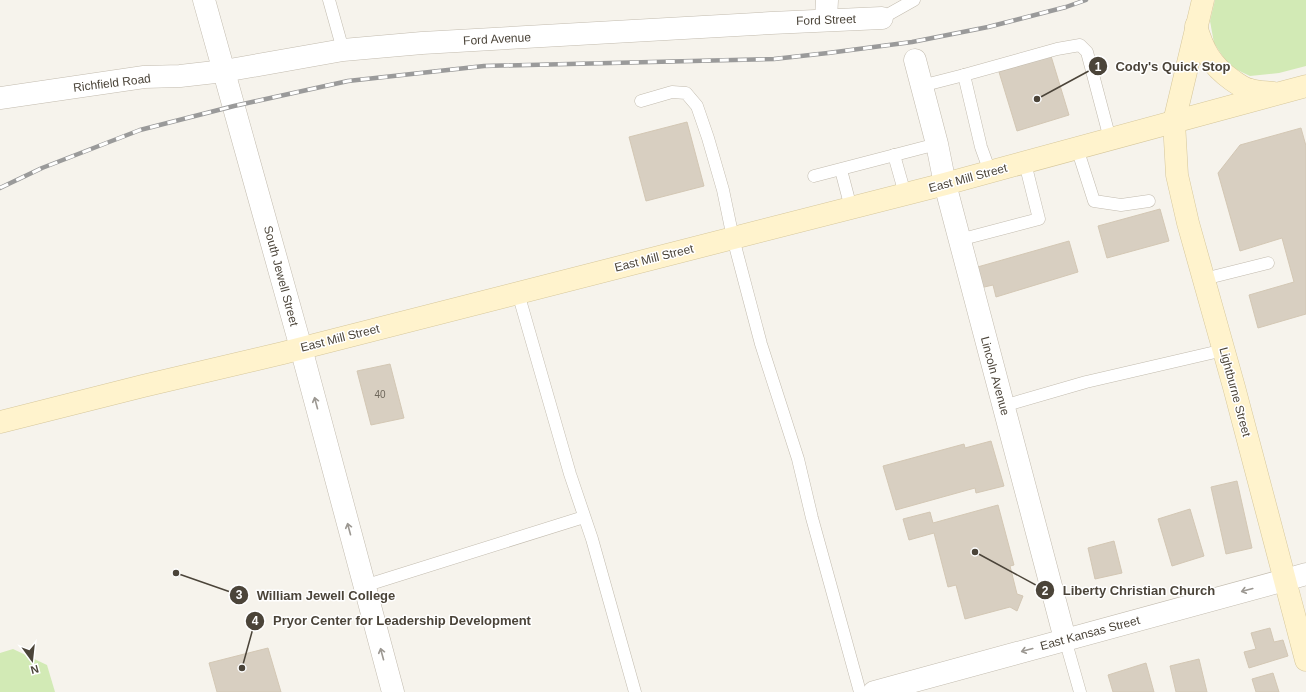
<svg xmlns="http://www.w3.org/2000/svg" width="1306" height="692" viewBox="0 0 1306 692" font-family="Helvetica,sans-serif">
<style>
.green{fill:#d2eab5}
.building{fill:#d8cfc1;stroke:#d3c7b4}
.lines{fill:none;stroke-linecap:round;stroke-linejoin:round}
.service-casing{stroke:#c2bbae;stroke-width:13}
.minor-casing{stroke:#c2bbae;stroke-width:23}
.tertiary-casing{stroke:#c2bbae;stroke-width:23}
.secondary-casing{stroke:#d6c79b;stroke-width:23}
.service{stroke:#fff;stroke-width:12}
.minor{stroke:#fff;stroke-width:22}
.tertiary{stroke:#fff;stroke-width:22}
.secondary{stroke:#fff3cd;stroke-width:22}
.rail-casing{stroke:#9a9a9a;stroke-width:4.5}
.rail{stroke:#fff;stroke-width:3;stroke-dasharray:9;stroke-linecap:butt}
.oneway{stroke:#9c9892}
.labels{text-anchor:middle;stroke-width:3;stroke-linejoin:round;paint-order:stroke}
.number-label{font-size:10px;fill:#6e675b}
.street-label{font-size:12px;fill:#4b4439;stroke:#fff}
.leader{fill:none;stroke:#4b4439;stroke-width:1.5}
.callout-dot{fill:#4b4439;stroke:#fff;stroke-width:1.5}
.mark-label{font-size:12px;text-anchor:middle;font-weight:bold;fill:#fff}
.callout-label{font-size:13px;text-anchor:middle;font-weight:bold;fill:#4b4439;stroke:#fff;stroke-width:3;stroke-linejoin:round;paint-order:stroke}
</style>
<rect width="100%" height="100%" fill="#f6f3ec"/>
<g class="green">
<path d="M1215,0H1306V66L1279,73L1250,76L1229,66L1214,43L1210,21Z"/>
<path d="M13,649L47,665L55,692H0V653Z"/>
</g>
<g class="building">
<path d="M1051,56L1069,115L1017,131L999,72Z"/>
<path d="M687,122L704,186L646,201L629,137Z"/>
<path d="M1301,128L1306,146V314L1258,328L1249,295L1294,282L1282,238L1240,251L1218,173L1240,145Z"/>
<path d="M1160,209L1169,241L1107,258L1098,226Z"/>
<path d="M1069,241L1078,272L996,297L993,285L980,288L974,268Z"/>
<path d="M390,364L404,418L371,425L357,371Z"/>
<path d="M991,441L1004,486L976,493L975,488L896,510L883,466L964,444L965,448Z"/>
<path d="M1237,481L1252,548L1226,554L1211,487Z"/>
<path d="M998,505L1014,565L1010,566L1017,594L1023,596L1017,611L1010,607L965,619L956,585L948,587L934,533L909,540L903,519L930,512L933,523Z"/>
<path d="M1190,509L1204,556L1172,566L1158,519Z"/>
<path d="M1114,541L1122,573L1095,579L1088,548Z"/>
<path d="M1270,628L1274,642L1283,640L1288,656L1249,668L1244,652L1256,649L1251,633Z"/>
<path d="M268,648L281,692H217L209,663Z"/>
<path d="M1199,659L1207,692H1176L1170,666Z"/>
<path d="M1146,663L1154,692H1113L1108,675Z"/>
<path d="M1273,673L1279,692H1256L1252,679Z"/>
</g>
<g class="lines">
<defs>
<g id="service">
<path d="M329,0L343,50"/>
<path d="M882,18L914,0"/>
<path d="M921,86L964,75"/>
<path d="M641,101L672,92L686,93L697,106L708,138L723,190L733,238L761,344L798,459L812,518L860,692"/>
<path d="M1077,148L1094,201L1121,205L1149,201"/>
<path d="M894,155L905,194"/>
<path d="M841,170L851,208"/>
<path d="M990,172L981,147L964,75L1057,49L1080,45L1087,52L1110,139"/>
<path d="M814,176L937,144"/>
<path d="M959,240L1039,219L1025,163"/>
<path d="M1204,279L1268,263"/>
<path d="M518,293L570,474L592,539L635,692"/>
<path d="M1003,406L1086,382L1224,350"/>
<path d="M364,586L584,517"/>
<path d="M1065,639L1080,692"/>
</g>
<g id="minor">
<path d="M204,0L301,348L393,692"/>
<path d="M826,19L827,0"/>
<path d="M915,60L937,144L945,184L1065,639"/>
<path d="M0,98L144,77L180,76L224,71L343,50L422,43L771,23L882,18"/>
<path d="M874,692L1285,580"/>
</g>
<path id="tertiary" d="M1285,580L1306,574"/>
<g id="secondary">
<path d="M1203,0L1174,122L1177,175L1188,223L1234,387L1306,660"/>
<path d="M1196,26C1203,50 1211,65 1232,80C1238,84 1244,89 1251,90C1258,92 1266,92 1273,93"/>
<path d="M0,422L143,386L283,353L945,184L1306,86"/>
</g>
</defs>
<use href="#service" class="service-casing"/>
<use href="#minor" class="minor-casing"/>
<use href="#tertiary" class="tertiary-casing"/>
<use href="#secondary" class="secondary-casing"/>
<use href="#service" class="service"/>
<use href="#minor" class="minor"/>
<use href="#tertiary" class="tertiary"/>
<use href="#secondary" class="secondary"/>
<defs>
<path id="rail" d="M0,188L42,168L140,130L234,106L348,81L484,66L774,59L828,53L912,42L988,27L1066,7L1086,0"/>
</defs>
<use href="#rail" class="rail-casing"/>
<use href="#rail" class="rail"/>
</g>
<defs><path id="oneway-shaft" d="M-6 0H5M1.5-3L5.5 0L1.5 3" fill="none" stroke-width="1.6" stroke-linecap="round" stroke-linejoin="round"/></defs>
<g class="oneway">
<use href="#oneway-shaft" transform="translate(316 403) rotate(-105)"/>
<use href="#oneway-shaft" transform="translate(349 529) rotate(-105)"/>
<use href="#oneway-shaft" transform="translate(1247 590) rotate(165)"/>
<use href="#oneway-shaft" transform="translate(1027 650) rotate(165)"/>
<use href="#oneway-shaft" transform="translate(382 654) rotate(-105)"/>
</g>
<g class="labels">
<g class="number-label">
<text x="380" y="398">40</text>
</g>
<g class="street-label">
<text transform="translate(826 20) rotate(-2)" y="4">Ford Street</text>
<text transform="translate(497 39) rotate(-3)" y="4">Ford Avenue</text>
<text transform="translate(112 83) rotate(-7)" y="4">Richfield Road</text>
<text transform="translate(968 178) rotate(-15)" y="4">East Mill Street</text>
<text transform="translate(654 258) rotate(-14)" y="4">East Mill Street</text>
<text transform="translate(281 276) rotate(75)" y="4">South Jewell Street</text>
<text transform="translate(340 338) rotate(-14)" y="4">East Mill Street</text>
<text transform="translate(995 376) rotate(75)" y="4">Lincoln Avenue</text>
<text transform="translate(1235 392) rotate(75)" y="4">Lightburne Street</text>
<text transform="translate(1090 633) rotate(-15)" y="4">East Kansas Street</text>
</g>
</g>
<path class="leader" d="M1037 99L1098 66M975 552L1045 590M176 573L239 595M242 668L255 621"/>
<g class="callout-dot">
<circle cx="1037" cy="99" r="4"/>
<circle cx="975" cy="552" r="4"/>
<circle cx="176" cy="573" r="4"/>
<circle cx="242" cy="668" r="4"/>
<circle cx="1098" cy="66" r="10"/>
<circle cx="1045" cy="590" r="10"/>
<circle cx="239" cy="595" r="10"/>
<circle cx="255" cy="621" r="10"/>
</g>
<g class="mark-label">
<text x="1098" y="71">1</text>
<text x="1045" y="595">2</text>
<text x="239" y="599">3</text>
<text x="255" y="625">4</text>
</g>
<g class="callout-label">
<text x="1173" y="71">Cody's Quick Stop</text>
<text x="1139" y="595">Liberty Christian Church</text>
<text x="326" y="600">William Jewell College</text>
<text x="402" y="625">Pryor Center for Leadership Development</text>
</g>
<g transform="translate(32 660) rotate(165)" stroke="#ffffff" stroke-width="3" paint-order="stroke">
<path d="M0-3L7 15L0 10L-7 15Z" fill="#4b4439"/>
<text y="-6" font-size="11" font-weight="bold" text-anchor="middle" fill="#4b4439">N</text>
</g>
</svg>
